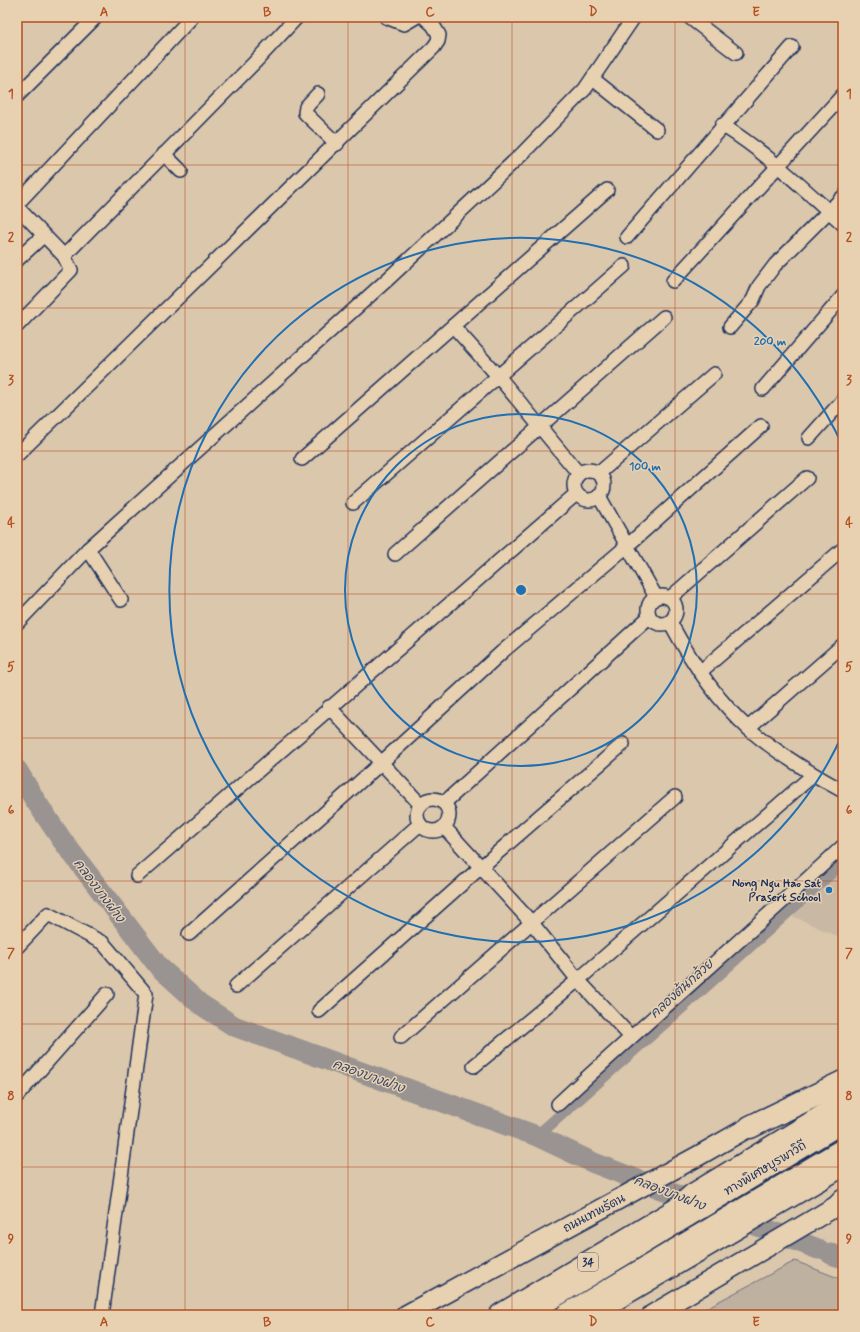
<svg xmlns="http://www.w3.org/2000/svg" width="860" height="1332" viewBox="0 0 860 1332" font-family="Mynerve,'Playpen Sans Thai',sans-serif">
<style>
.built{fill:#c9b9a4}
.grass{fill:#bfb1a0;stroke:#6d707f}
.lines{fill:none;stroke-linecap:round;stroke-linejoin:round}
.canal{stroke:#999391;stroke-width:12}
.river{stroke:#999391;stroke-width:21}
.minor-casing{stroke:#1b2f5e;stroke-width:16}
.secondary-casing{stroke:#1b2f5e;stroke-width:22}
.trunk-casing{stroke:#1b2f5e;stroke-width:25}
.motorway-casing{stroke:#1b2f5e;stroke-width:25}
.minor{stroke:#e7d1b0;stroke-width:13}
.secondary{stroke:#e7d1b0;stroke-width:19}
.trunk{stroke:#e7d1b0;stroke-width:22}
.motorway{stroke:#e7d1b0;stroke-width:22}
.grid{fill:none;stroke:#b54e20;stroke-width:1;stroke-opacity:0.55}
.ring{fill:none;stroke:#1f6fb2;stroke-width:2}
.poi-dot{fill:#1f6fb2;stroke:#e7d1b0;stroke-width:1.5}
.labels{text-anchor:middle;stroke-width:3;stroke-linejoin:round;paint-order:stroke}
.shield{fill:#e7d1b0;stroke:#586077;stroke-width:1}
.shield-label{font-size:11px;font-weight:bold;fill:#1b2f5e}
.poi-label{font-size:12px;font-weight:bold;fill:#1b2f5e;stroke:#e7d1b0;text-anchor:end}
.street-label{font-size:12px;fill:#1b2f5e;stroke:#e7d1b0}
.water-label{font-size:13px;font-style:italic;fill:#344368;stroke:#e7d1b0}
.centre{fill:#1f6fb2;stroke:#e7d1b0;stroke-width:2}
.ring-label{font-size:12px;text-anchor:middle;font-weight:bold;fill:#1f6fb2;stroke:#e7d1b0;stroke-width:3;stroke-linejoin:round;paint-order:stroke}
.neatline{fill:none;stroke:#b54e20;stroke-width:1.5}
.grid-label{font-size:13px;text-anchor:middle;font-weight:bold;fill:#b54e20}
</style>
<rect width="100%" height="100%" fill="#dbc7ab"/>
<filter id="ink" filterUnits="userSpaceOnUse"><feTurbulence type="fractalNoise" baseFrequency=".025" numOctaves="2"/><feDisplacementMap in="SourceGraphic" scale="8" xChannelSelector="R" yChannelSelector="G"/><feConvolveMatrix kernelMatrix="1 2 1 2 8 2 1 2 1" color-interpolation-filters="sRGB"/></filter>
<g filter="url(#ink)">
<path class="built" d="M843,867V939L788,914Z"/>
<path class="grass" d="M795,1261L843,1280V1315H693Z"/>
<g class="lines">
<path class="canal" d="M537,1136L705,987L843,862"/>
<g class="river">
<path d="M17,770L35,800L62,840L159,967L200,1004L234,1026L537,1136L594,1163L818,1249"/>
<path d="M831,1254L843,1258"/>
</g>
<defs>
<g id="minor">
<path d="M386,17L404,24L416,17"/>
<path d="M689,17L736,53"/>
<path d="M593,79L657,130"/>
<path d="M318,94L306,107L305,113L337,144"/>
<path d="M17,96L96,17"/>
<path d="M722,125C767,153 804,189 843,224"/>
<path d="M164,154L181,171"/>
<path d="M17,204L192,17"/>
<path d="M17,207L64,256L71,270L17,326"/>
<path d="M627,237L792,47"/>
<path d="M64,256L255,62L297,17"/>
<path d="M17,260L43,236"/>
<path d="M673,281L843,95"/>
<path d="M453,326L498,376L579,474"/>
<path d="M730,327L753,300L759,286L775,265L843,197"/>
<path d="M763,389L843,296"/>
<path d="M809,438L843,400"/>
<path d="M17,455L434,47L438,41L439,35L433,25L424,17"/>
<path d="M302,459L607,190"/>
<circle cx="589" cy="485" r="15"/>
<path d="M598,474L714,374"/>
<path d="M599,496L656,597"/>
<path d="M353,503L624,266"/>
<path d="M88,549L121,600"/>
<path d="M395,554L664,317"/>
<circle cx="662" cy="610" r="14"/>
<path d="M670,598L807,478"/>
<path d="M670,622C691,661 716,700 749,729C777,753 810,773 843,791"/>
<path d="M17,623L88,549L388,279L522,154L585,89L634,17"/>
<path d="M700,672L843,549"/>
<path d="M329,707L421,805"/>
<path d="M748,728L843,645"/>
<circle cx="433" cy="815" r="16"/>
<path d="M444,803L649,617"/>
<path d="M444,827L532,923L578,980L631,1037"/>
<path d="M137,876L576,494"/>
<path d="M189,934L381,763L502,652L627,546L761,426"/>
<path d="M17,947L48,914L103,943L146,994L102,1315"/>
<path d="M236,986L420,824"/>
<path d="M319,1011L481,867L623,744"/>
<path d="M401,1037L675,797"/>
<path d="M474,1066L578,980L813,775"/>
<path d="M17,1096L107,994"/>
<path d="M558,1104C652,1017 750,933 843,846"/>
</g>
<g id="secondary">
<path d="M406,1315L698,1156L763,1119"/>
<path d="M652,1315L843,1202"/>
</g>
<g id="trunk">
<path d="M750,1127L843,1082"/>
<path d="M840,1204L843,1201"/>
<path d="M501,1315L676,1210L693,1195L843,1104"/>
<path d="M588,1315L843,1165"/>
</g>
<g id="motorway">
<path d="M523,1315L843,1121"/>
<path d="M567,1315L843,1150"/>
</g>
</defs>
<use href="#minor" class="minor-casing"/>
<use href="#secondary" class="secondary-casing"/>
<use href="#trunk" class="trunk-casing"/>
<use href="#motorway" class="motorway-casing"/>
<use href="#minor" class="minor"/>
<use href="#secondary" class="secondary"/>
<use href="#trunk" class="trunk"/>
<use href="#motorway" class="motorway"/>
</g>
</g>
<path class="grid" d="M185,17V1315M348,17V1315M512,17V1315M675,17V1315M17,165H843M17,308H843M17,451H843M17,594H843M17,738H843M17,881H843M17,1024H843M17,1167H843"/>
<g class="ring">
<circle cx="521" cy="590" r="176"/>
<path d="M843 733A352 352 0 1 1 843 447"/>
</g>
<circle class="poi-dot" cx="829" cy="890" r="4"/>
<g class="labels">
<rect class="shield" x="578" y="1253" width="20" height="18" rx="3"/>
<g class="shield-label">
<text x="588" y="1266">34</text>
</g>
<g class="poi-label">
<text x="821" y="887">Nong Ngu Hao Sat<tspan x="821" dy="14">Prasert School</tspan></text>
</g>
<g class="street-label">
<text transform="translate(765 1168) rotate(-31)" y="4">ทางพิเศษบูรพาวิถี</text>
<text transform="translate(594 1213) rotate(-28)" y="4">ถนนเทพรัตน</text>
</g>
<g class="water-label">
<text transform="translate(100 890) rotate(53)" y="5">คลองบางฝาง</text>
<text transform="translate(681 988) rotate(-42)" y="5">คลองต้นกล้วย</text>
<text transform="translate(369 1075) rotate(20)" y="5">คลองบางฝาง</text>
<text transform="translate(670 1192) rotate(21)" y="5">คลองบางฝาง</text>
</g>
</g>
<circle cx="521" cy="590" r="6" class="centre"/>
<g class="ring-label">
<text x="770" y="345">200 m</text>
<text x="645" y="470">100 m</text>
</g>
<rect width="860" height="1332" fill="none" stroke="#e7d1b0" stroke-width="44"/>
<rect x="22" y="22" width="816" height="1288" class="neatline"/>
<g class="grid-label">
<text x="104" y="16">A</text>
<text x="267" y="16">B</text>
<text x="430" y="16">C</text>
<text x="593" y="16">D</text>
<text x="756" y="16">E</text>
<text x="11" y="98">1</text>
<text x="849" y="98">1</text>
<text x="11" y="241">2</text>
<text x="849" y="241">2</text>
<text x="11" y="384">3</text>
<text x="849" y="384">3</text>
<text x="11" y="527">4</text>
<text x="849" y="527">4</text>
<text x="11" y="671">5</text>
<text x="849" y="671">5</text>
<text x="11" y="814">6</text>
<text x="849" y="814">6</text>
<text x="11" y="957">7</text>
<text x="849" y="957">7</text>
<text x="11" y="1100">8</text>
<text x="849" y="1100">8</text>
<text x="11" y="1243">9</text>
<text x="849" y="1243">9</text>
<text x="104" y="1326">A</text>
<text x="267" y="1326">B</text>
<text x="430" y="1326">C</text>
<text x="593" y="1326">D</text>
<text x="756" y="1326">E</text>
</g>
</svg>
